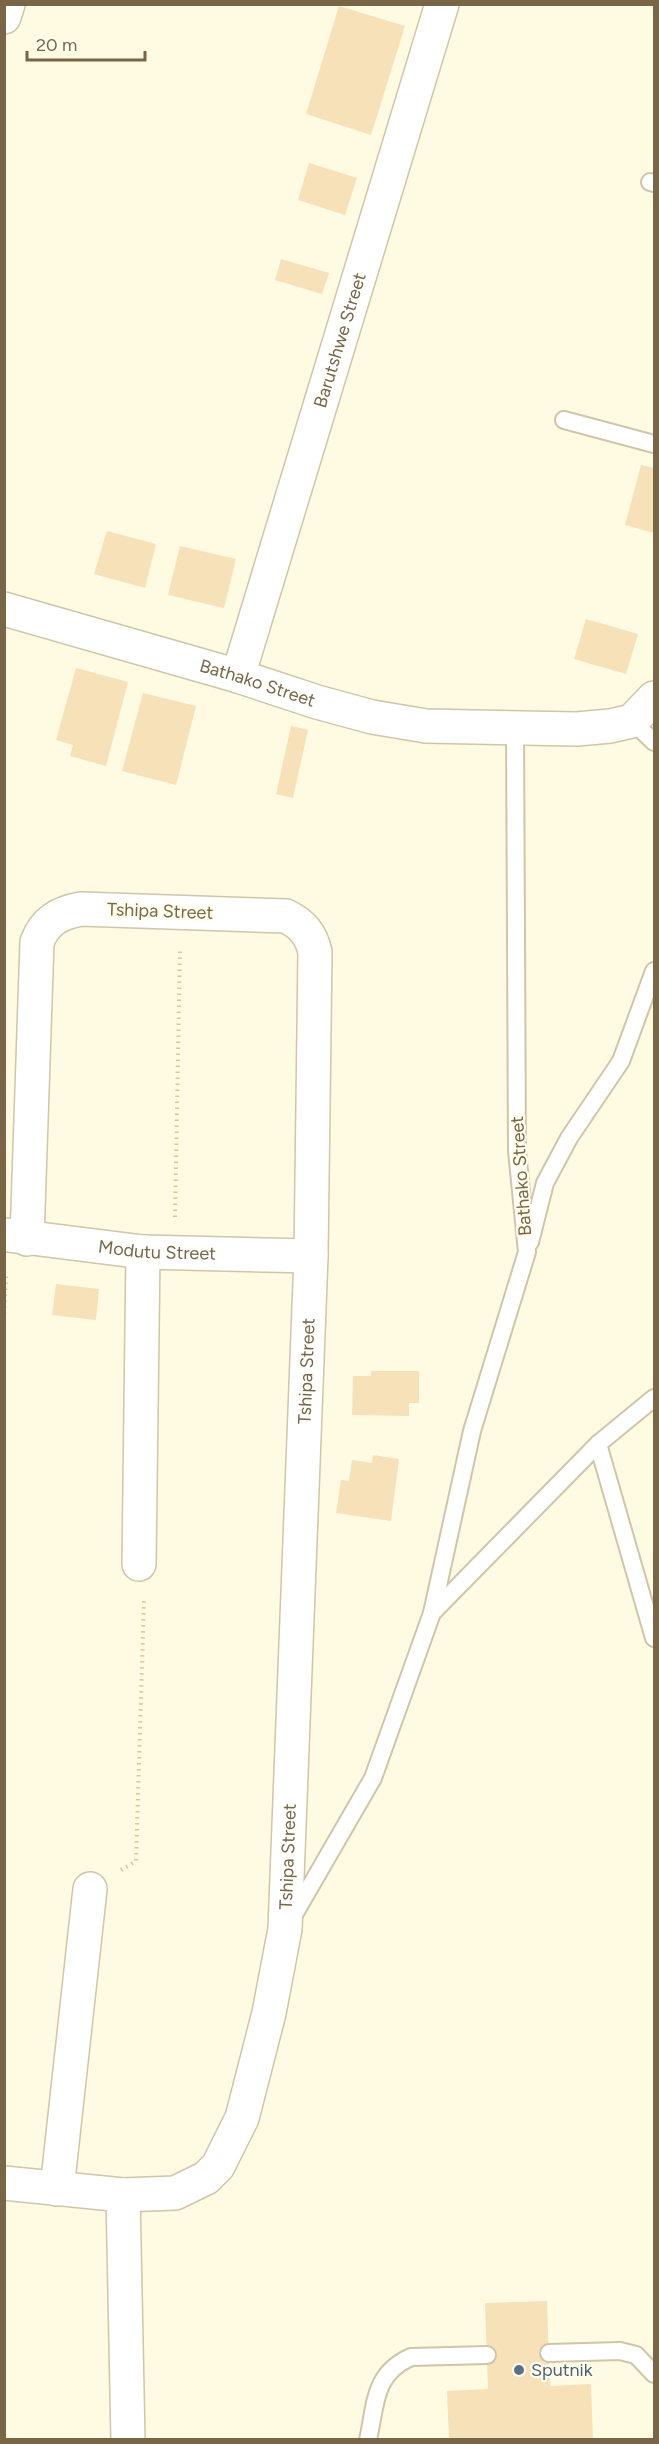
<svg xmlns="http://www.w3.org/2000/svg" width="659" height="2444" viewBox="0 0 659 2444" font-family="Figtree,sans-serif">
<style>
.building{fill:#f6e1b8}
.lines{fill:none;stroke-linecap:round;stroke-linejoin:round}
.lane-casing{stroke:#d0c5a8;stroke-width:20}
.street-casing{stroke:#d0c5a8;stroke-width:36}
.path{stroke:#dbc59b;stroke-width:4;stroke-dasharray:1.5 4.5;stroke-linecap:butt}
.lane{stroke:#fff;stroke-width:16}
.street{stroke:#fff;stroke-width:33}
.service-dot{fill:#5c6f8a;stroke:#fffdeb;stroke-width:2}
.labels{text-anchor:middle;stroke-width:4.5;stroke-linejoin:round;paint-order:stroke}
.street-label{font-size:18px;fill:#786646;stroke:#fffdeb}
.service-label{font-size:18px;fill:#4e5e75;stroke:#fffdeb;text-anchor:start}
</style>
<rect width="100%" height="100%" fill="#fefbe2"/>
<g class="building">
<path d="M339,6L405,26L371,135L306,114Z"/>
<path d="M309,163L357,178L345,215L298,200Z"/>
<path d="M281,259L329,273L322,294L275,280Z"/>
<path d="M641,465L654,468V533L625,525Z"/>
<path d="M107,531L156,544L145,588L94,574Z"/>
<path d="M180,546L236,559L224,608L168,595Z"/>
<path d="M586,619L638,634L626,674L574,659Z"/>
<path d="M76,668L128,682L106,766L70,756L73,745L56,740Z"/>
<path d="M143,693L196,706L176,785L122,771Z"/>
<path d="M291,726L308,730L293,798L276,794Z"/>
<path d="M56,1284L99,1289L96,1320L52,1315Z"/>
<path d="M371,1371H419V1403H409V1416L352,1415L353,1376H371Z"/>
<path d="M373,1455L399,1459L391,1521L336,1513L341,1480L349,1481L352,1460L372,1463Z"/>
<path d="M547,2301L550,2386L591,2384L593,2440H449L447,2391L488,2389L485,2303Z"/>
</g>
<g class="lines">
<defs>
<g id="lane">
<path d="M650,182L654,183"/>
<path d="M564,420L654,444"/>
<path d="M632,721L654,742"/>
<path d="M530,1242L545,1183L569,1138L621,1061L654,971"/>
<path d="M598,1444L654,1638"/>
<path d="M432,1613L472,1431L527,1252L517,1151L515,726"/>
<path d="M292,1918L373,1778L432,1613L598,1444L654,1398"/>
<path d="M549,2353L620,2351L636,2355L654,2374"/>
<path d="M368,2440C376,2404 373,2374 411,2357L487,2355"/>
</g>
<g id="street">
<path d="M4,17L8,4"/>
<path id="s1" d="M4,609L238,676L317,702L372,717L426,726L577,729L610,726L632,721L654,698"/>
<path id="s2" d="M238,676L442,4"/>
<path id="s3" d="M8,1235L143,1252L311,1256"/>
<path d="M139,1564L143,1252"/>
<path id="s4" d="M4,2183L123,2195L175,2193L206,2178L218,2166L242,2118L269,2013L285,1929L311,1256L315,952C311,934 302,924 286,916L81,909C59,913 45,921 37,942L27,1239"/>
<path d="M57,2189L90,1889"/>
<path d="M123,2195L128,2440"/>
</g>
</defs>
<use href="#lane" class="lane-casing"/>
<use href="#street" class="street-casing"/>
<g class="path">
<path d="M175,1217L180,949"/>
<path d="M4,1320L6,1273"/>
<path d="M121,1870L136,1861L144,1601"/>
</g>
<use href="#lane" class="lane"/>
<use href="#street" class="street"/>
</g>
<circle class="service-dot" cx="519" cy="2370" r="6"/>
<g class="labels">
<g class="street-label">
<text dy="6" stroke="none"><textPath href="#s2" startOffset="351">Barutshwe Street</textPath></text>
<text dy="6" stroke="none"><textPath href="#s1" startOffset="264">Bathako Street</textPath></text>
<text transform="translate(160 911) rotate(2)" y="6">Tshipa Street</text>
<text transform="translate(521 1176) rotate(-94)" y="6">Bathako Street</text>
<text dy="6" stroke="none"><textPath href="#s3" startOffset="150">Modutu Street</textPath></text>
<text dy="6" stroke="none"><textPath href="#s4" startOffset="1029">Tshipa Street</textPath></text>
<text dy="6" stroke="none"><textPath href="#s4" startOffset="543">Tshipa Street</textPath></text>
</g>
<g class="service-label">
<text x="531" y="2376">Sputnik</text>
</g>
</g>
<rect width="659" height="2444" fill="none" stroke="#786646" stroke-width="12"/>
<path d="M27 51v9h118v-9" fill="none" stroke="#786646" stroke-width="3"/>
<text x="36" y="51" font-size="18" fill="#786646" stroke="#fffdeb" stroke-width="4.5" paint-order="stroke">20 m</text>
</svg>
